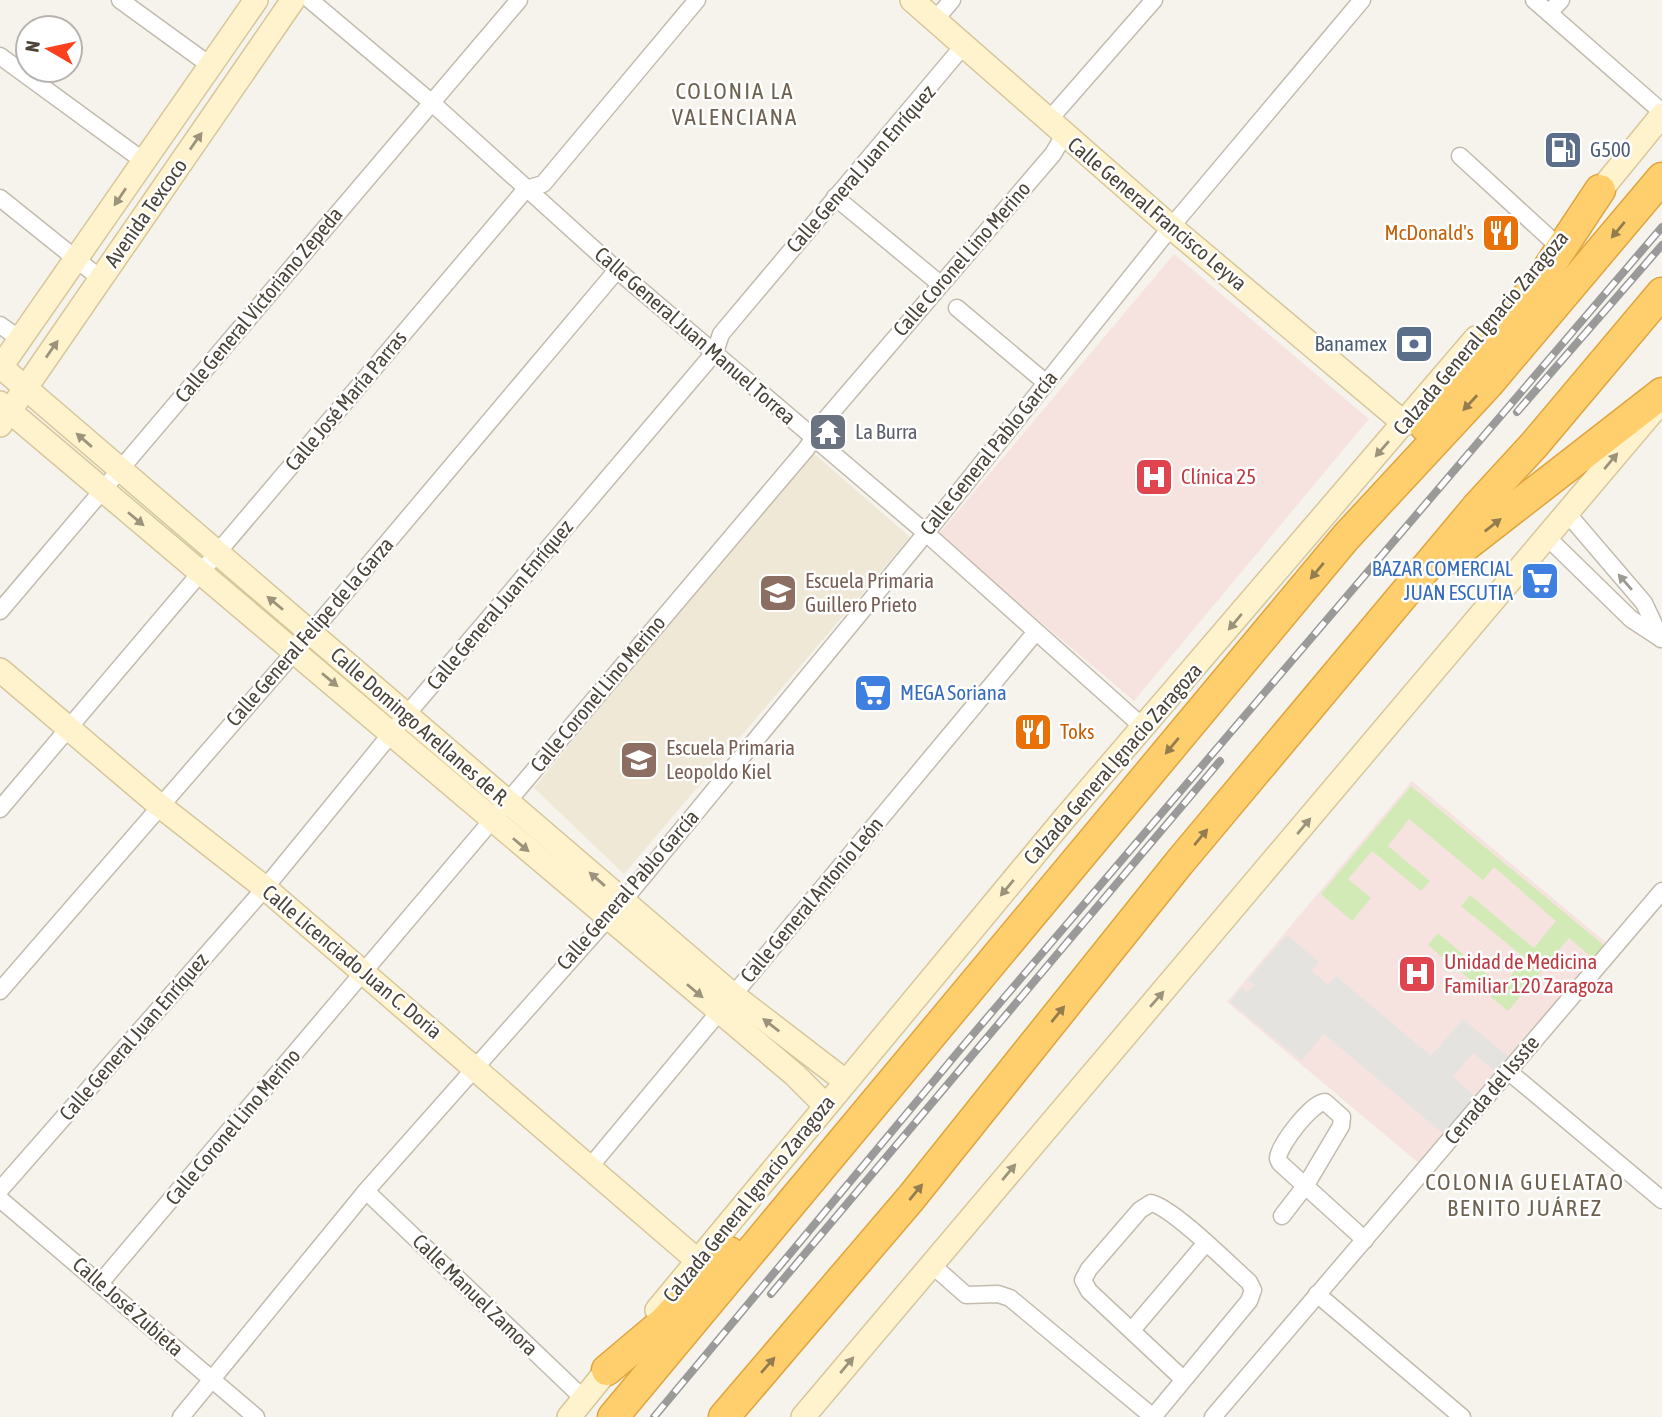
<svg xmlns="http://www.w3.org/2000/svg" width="1662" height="1417" viewBox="0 0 1662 1417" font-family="'Asap Condensed',sans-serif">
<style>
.education{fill:#efe8d6}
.medical{fill:#f6e3e0}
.green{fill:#d2eab5}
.parking{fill:#e5e3e0}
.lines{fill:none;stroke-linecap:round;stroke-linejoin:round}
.street-casing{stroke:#c2bbae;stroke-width:19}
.secondary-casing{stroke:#d6c79b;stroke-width:26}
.highway-casing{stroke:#e0a43c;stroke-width:33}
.street{stroke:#fff;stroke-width:16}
.secondary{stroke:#fff3cd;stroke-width:23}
.highway{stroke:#ffcf6e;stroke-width:30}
.rail-casing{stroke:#9a9a9a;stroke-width:8}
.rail{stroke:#fff;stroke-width:5;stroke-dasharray:16;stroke-linecap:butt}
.oneway{fill:#9c937c}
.oneway2{fill:#937c4e}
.oneway3{fill:#9c9892}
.labels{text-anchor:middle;stroke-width:5;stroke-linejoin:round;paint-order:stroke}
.service-label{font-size:21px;fill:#4e5e75;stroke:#fff;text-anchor:start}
.street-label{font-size:21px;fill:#4b4439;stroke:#fff}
.food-label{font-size:21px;fill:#c56008;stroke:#fff;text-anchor:end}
.worship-label{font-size:21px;fill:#5b616d;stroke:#fff;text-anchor:start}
.health-label{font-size:21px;fill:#be3a42;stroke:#fff;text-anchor:start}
.shop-label{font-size:21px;fill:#366cbe;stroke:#fff;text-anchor:end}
.education-label{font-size:21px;fill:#785e54;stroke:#fff;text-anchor:start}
.neighbourhood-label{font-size:23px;letter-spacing:2px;fill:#6e6250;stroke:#fff}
</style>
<rect width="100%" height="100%" fill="#f6f3ec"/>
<path class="education" d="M811,451L910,537L624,874L534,788Z"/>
<g class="medical">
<path d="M1174,254L1369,419L1134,701L938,535Z"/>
<path d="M1412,781L1609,945L1421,1165L1227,1002Z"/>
</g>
<path class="green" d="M1411,786L1606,947L1595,960L1569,938L1508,1011L1428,945L1438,933L1502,987L1525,958L1461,906L1470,895L1534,948L1556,921L1494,867L1483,880L1409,819L1388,846L1430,881L1421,891L1372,851L1348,879L1371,898L1352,921L1321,894Z"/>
<path class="parking" d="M1287,935L1319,962L1312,971L1328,985L1336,976L1431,1056L1463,1019L1511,1059L1498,1074L1473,1053L1453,1077L1478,1099L1446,1136L1324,1034L1302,1061L1230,1002L1242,987L1248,992L1255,985L1248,980Z"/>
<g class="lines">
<defs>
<g id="street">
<path d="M120,0L211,66"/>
<path d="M310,0L431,102L617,270L926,533L1143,727"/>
<path d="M1534,0L1662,112"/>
<path d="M1549,13L1561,0"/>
<path d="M935,20L952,0"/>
<path d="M0,56L145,162"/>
<path d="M1048,121L1154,0"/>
<path d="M1460,156L1556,244"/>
<path d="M835,197L940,284"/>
<path d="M0,198L101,279"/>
<path d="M957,308L1045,382"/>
<path d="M0,325L20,339"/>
<path d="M1567,513L1644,603L1661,639"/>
<path d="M1547,537L1631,619L1660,638"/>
<path d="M0,611L519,0"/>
<path d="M0,809L526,189L543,184L697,0"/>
<path d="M0,991L311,633L617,270"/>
<path d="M1508,1071L1662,1200"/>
<path d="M589,1168L1035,633"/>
<path d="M0,1190L265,888L408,713L715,352L721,334L964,45"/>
<path d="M366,1191L584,1399"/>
<path d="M0,1199L256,1417"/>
<path d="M1282,1216L1306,1185L1341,1126L1342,1117L1325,1102C1312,1102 1278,1146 1278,1159L1280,1163L1365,1240"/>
<path d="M932,1265L966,1295L998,1294L1010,1298L1153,1417"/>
<path d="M101,1282L807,448L825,420L1053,154L1064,135"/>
<path d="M1317,1294L1462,1417"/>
<path d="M1132,1330L1205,1244"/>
<path d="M181,1417L366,1191L623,901L926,533L1171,227L1362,0"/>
<path d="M1153,1417L1249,1301L1253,1290L1249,1282C1230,1265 1172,1207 1151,1203L1140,1210L1089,1269L1083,1280L1089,1291L1183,1379"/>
<path d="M1213,1417L1662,891"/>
</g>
<g id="secondary">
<path d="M912,0L1171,227L1405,424"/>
<path d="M1591,202L1662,115"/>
<path d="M1,367L733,995L845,1081"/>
<path d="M0,368L256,0"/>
<path d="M0,403L795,1075L825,1105"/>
<path d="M0,425L293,0"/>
<path d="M0,670L159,805L265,888L698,1261"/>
<path d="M657,1310L1064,819L1476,338"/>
<path d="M569,1417L617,1358"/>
<path d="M803,1417L1653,411"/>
</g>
<g id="highway">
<path d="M1425,426L1541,279L1600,190"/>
<path d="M1450,558L1662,393"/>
<path d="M607,1370L664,1322L729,1252"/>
<path d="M613,1417L1346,537L1488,384L1662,178"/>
<path d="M724,1417L911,1198L1179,863L1477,507L1534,445L1662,293"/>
</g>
</defs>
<use href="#street" class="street-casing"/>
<use href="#secondary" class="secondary-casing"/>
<use href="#highway" class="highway-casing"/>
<use href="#street" class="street"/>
<use href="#secondary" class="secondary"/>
<use href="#highway" class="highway"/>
<defs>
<g id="rail">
<path d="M1517,412L1662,245"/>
<path d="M771,1294L1220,761"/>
<path d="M654,1417L963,1046L1662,227"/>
</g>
</defs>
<use href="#rail" class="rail-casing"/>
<use href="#rail" class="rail"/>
</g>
<defs><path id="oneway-solid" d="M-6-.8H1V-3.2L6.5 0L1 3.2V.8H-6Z" transform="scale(1.75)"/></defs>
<g class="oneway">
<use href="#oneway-solid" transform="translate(196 141) rotate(-55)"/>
<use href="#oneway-solid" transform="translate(120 197) rotate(124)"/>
<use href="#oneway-solid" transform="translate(52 349) rotate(-55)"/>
<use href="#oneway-solid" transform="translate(84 440) rotate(-139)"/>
<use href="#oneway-solid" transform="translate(1382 449) rotate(131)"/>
<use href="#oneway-solid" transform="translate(1611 461) rotate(-50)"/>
<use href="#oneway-solid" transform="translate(136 519) rotate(40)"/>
<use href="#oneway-solid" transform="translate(275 603) rotate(-140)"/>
<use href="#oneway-solid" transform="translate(1235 622) rotate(130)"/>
<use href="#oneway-solid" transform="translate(330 680) rotate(40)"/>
<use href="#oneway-solid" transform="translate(1304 826) rotate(-50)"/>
<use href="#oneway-solid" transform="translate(521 845) rotate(40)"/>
<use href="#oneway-solid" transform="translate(597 879) rotate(-139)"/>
<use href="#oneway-solid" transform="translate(1007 888) rotate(130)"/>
<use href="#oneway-solid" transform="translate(695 991) rotate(40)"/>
<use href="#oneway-solid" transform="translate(1157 999) rotate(-49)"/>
<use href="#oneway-solid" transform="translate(771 1025) rotate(-142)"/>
<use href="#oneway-solid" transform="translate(1009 1172) rotate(-50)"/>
<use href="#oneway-solid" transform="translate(847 1365) rotate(-50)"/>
</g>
<g class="oneway2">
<use href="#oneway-solid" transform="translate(1618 230) rotate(130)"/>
<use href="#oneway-solid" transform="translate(1470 403) rotate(133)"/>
<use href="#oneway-solid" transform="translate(1493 525) rotate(-38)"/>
<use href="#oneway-solid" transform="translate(1317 571) rotate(130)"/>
<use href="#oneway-solid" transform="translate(1172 746) rotate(130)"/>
<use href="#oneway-solid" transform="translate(1201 837) rotate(-50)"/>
<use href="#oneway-solid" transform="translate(1058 1014) rotate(-51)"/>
<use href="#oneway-solid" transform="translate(916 1192) rotate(-51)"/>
<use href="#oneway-solid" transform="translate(768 1365) rotate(-49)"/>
</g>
<use class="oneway3" href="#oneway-solid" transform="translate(1625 582) rotate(-131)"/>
<defs>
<symbol id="fuel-square" viewBox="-11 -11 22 22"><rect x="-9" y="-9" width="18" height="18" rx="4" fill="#5c6f8a" stroke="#fff"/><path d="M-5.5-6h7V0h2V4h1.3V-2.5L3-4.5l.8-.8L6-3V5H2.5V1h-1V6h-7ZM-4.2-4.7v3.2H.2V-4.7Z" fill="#fff"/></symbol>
<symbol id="restaurant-square" viewBox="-11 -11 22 22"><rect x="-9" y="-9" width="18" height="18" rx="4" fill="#e8710a" stroke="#fff"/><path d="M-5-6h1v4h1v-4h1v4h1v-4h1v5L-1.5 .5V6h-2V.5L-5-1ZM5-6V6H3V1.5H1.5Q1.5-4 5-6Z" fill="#fff"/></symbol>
<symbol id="bank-square" viewBox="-11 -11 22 22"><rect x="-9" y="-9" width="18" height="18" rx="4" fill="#5c6f8a" stroke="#fff"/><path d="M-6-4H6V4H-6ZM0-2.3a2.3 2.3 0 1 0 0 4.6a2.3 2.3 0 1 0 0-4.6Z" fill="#fff"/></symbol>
<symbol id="temple-square" viewBox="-11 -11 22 22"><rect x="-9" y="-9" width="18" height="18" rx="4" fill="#6b7280" stroke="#fff"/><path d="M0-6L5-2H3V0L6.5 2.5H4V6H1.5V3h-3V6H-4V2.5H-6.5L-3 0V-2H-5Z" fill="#fff"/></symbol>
<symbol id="hospital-square" viewBox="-11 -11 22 22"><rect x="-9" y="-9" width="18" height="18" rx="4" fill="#e0444e" stroke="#fff"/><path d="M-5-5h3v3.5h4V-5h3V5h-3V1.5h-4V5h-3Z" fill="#fff"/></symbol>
<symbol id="supermarket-square" viewBox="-11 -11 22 22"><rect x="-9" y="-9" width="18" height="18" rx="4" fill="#3f7fe0" stroke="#fff"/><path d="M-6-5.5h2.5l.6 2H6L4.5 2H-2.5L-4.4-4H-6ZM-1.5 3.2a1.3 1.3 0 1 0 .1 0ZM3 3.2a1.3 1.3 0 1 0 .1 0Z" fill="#fff"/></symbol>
<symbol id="school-square" viewBox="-11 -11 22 22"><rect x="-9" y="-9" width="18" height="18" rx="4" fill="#8d6e63" stroke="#fff"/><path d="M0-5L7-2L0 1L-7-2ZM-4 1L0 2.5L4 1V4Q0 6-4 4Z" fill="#fff"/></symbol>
</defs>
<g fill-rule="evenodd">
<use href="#fuel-square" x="1541" y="128" width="44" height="44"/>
<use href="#restaurant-square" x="1479" y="211" width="44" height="44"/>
<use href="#bank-square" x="1392" y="322" width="44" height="44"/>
<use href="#temple-square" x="806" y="410" width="44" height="44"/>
<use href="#hospital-square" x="1132" y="455" width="44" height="44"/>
<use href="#supermarket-square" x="1518" y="559" width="44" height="44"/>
<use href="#school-square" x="756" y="571" width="44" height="44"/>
<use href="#supermarket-square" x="851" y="671" width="44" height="44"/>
<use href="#restaurant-square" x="1011" y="710" width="44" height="44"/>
<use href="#school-square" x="617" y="738" width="44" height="44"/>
<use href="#hospital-square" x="1395" y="952" width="44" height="44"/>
</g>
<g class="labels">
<g class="service-label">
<text x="1590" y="157">G500</text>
<text x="1387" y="351" text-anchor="end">Banamex</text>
</g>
<g class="street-label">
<text transform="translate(861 169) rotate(-49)" y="7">Calle General Juan Enríquez</text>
<text transform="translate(146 213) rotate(-55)" y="7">Avenida Texcoco</text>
<text transform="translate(1157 214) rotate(40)" y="7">Calle General Francisco Leyva</text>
<text transform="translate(962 259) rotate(-49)" y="7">Calle Coronel Lino Merino</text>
<text transform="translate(259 305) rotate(-50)" y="7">Calle General Victoriano Zepeda</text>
<text transform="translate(1481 333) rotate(-50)" y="7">Calzada General Ignacio Zaragoza</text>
<text transform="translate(695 336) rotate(41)" y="7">Calle General Juan Manuel Torrea</text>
<text transform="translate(346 401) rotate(-50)" y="7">Calle José María Parras</text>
<text transform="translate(989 453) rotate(-51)" y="7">Calle General Pablo García</text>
<text transform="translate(500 605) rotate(-50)" y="7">Calle General Juan Enríquez</text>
<text transform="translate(310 632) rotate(-49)" y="7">Calle General Felipe de la Garza</text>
<text transform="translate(598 694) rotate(-50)" y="7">Calle Coronel Lino Merino</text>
<text transform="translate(420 727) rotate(41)" y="7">Calle Domingo Arellanes de R.</text>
<text transform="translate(1113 764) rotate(-49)" y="7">Calzada General Ignacio Zaragoza</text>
<text transform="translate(628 890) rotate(-49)" y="7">Calle General Pablo García</text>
<text transform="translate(812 900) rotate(-50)" y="7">Calle General Antonio León</text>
<text transform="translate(352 962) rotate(40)" y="7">Calle Licenciado Juan C. Doria</text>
<text transform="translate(134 1037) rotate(-49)" y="7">Calle General Juan Enríquez</text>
<text transform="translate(1492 1090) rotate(-50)" y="7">Cerrada del Issste</text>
<text transform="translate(233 1127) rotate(-50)" y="7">Calle Coronel Lino Merino</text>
<text transform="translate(749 1199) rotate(-51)" y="7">Calzada General Ignacio Zaragoza</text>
<text transform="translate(475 1295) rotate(44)" y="7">Calle Manuel Zamora</text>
<text transform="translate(128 1307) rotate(41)" y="7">Calle José Zubieta</text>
</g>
<g class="food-label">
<text x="1474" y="240">McDonald's</text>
<text x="1060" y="739" text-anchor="start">Toks</text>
</g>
<g class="worship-label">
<text x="855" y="439">La Burra</text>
</g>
<g class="health-label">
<text x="1181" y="484">Clínica 25</text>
<text x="1444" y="969">Unidad de Medicina<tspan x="1444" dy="24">Familiar 120 Zaragoza</tspan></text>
</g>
<g class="shop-label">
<text x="1513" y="576">BAZAR COMERCIAL<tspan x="1513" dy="24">JUAN ESCUTIA</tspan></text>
<text x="900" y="700" text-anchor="start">MEGA Soriana</text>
</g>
<g class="education-label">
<text x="805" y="588">Escuela Primaria<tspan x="805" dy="24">Guillero Prieto</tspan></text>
<text x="666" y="755">Escuela Primaria<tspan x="666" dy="24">Leopoldo Kiel</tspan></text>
</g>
<g class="neighbourhood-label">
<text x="735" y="99">COLONIA LA<tspan x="735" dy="26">VALENCIANA</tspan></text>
<text x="1525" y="1190">COLONIA GUELATAO<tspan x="1525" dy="26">BENITO JUÁREZ</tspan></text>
</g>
</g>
<g transform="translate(49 49) rotate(279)"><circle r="33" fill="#ffffff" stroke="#b7b4b0" stroke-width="2"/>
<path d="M0-5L12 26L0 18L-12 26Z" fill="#fc3f1d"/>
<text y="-10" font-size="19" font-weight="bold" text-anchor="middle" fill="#4b4439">N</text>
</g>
</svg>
